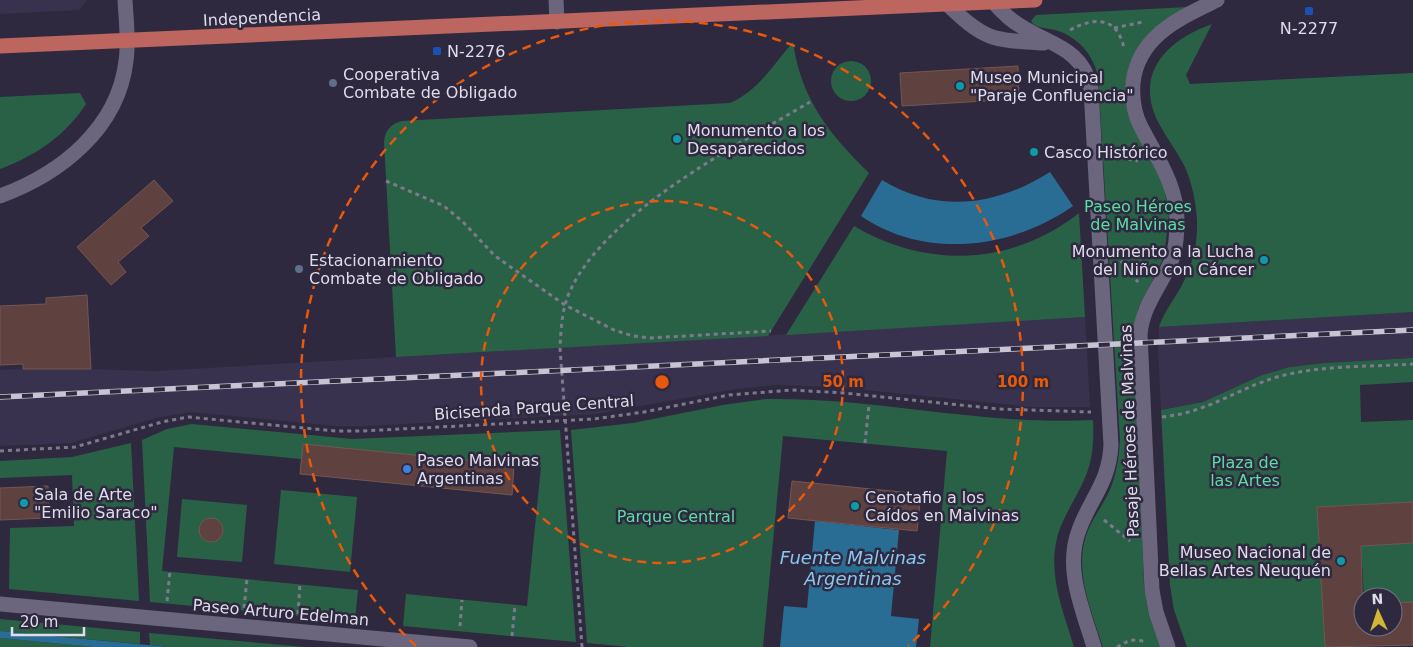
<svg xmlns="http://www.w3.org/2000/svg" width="1413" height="647" viewBox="0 0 1413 647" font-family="'DejaVu Sans',sans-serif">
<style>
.built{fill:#39324e}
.green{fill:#296147}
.water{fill:#296d94}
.building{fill:#5f4240;stroke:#745653}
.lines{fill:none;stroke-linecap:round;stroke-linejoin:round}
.path{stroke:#7e7a8d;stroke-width:3;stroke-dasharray:4 4;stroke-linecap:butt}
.minor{stroke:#6b657e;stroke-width:15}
.major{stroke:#bc665f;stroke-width:15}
.rail-casing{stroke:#c8c4d4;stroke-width:5.5}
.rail{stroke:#2f293f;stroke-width:4;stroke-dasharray:11;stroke-linecap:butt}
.ring{fill:none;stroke:#e8590c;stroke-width:2.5;stroke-dasharray:9 6}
.transit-dot{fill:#1a4fb4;stroke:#2f293f;stroke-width:2}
.service-dot{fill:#5c6f8a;stroke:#2f293f;stroke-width:2}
.culture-dot{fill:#0f9aa8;stroke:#2f293f;stroke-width:2}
.shop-dot{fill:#3f7fe0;stroke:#2f293f;stroke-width:2}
.labels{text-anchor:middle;stroke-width:5;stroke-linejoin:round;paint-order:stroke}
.street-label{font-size:16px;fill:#dfdceb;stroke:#2f293f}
.poi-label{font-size:16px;fill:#dfdceb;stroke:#2f293f;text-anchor:start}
.park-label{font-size:16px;fill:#5adea3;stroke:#2f293f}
.water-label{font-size:18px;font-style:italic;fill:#88c7f0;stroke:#2f293f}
.centre{fill:#e8590c;stroke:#2f293f;stroke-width:2.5}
.ring-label{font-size:15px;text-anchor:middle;font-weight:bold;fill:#e8590c;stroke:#2f293f;stroke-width:5;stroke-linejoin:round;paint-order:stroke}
</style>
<rect width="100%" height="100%" fill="#2f293f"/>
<g class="built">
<path d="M0,0H87L79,10L0,14Z"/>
<path d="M1413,312V358L1324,363L1290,367L1262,375L1203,402L1161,410L1158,351L1159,327Z"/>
<path d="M1085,317L1090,407H1032L836,387L778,385L736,389L596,414L365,426H336L191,412L156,418L71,443L0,446V370L44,368L155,371Z"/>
</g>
<g class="green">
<path d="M1187,7C1159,24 1138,38 1128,69L1152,161L1164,186L1169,215L1164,257L1138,309L1134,327L1144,587L1148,611L1161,647H1103C1092,612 1074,573 1086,536C1091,520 1102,507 1109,492C1116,476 1119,458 1120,440L1098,76C1093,54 1077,36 1055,30C1047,28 1034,28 1031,21L1036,15Z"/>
<path d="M1212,24L1186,75L1190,84L1413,73V312L1159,327C1164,312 1173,301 1181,287C1192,267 1198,244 1197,221C1196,202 1192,182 1184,165C1176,150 1166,137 1158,122C1134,73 1167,40 1212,24Z"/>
<path d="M793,42C801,99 829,134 869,173L768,336L396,357L384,142C385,130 391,124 402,121L730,103C758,91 774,64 793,42Z"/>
<circle cx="851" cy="81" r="20"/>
<path d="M80,93L86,104C65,136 35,156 0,169V97Z"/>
<path d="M1079,213L1085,317L786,335L854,226C926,269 1012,266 1079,213Z"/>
<path d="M1413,358V382L1360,385L1361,422L1413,420V502L1317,507L1325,647H1187L1174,610L1170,585L1161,410L1203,402L1262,375L1290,367L1324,363Z"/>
<path d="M766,399C875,397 983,426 1093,420C1094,441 1093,461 1084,480C1075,501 1060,520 1056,543C1049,578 1064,614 1074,647H930L947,451L783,436L763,647H629L587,643L571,430L633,423L723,405Z"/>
<path d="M192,424L352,439L560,430L576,642L403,626L406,594L527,606L541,467L514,465L512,495L300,474L301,459L174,447L162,571L358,590L355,621L150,602L142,440L167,429Z"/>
<path d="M131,443L139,601L9,589L10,528L74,526L72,475L0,478V461L72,457Z"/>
<path d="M281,490L357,497L350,572L274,564Z"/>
<path d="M182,499L247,505L242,562L177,557Z"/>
<path d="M1413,543V602L1393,603V597H1364L1361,546Z"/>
<path d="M0,619L140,632V644L0,631Z"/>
<path d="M149,633L305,647H169L150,645Z"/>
<path d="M0,638L94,647H0Z"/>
</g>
<g class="water">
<path d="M1050,172L1073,206C1012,249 925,260 861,216L882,180C938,214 996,206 1050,172Z"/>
<path d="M815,521L899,530L891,616L919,619L916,647H780L784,606L807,608Z"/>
<path d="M0,631L169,647H94L0,638Z"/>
</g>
<g class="building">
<path d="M1018,66L1019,99L902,106L900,73Z"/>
<path d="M154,180L173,201L141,228L149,236L118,262L126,272L111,285L77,247Z"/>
<path d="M87,295L91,369H23V364L0,365V306L46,304V298Z"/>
<path d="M303,444L514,465L512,495L300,474Z"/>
<path d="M792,481L921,494L917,531L788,518Z"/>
<path d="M48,486L49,518L0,520V488Z"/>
<path d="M1413,502V543L1361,546L1363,627H1393V603L1413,602V645L1325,647L1317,507Z"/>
<circle cx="211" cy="530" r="12"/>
</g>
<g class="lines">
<g class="path">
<path d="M1114,28L1143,22"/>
<path d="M1070,30C1094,17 1117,16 1124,48"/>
<path d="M1114,151L1128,159L1138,161"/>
<path d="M386,181L444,206L463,222L495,256L565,305L614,330L633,336L650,338L771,331"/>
<path d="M1121,261L1138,282"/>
<path d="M1162,417C1209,412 1234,390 1277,377C1320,365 1368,367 1413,364"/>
<path d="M865,443L869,405"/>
<path d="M0,451L75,447L162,422L188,417L336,431H362L594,419L644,412L729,395L792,390L844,393L999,409L1091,412"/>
<path d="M1104,520L1130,541"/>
<path d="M167,601L170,571"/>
<path d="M244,608L247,579"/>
<path d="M298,614L300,584"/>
<path d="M460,626L462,600"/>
<path d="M512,636L515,605"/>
<path d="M582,647L560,348C561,327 562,307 571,289C607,212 739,144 810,102"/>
<path d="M1117,647L1130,640L1145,641"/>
</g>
<g class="minor">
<path d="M556,0L557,22"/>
<path d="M993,0C996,7 1003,12 1008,17C1040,45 1082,42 1091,89L1111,445C1109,483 1091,497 1079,530C1064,569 1083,610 1094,647"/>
<path d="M947,4C985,41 993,40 1044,43"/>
<path d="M0,196C60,174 118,129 126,61C129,41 126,20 125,0"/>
<path d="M0,604L470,647"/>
<path d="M1168,647L1156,612L1152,590L1140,335C1142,308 1158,289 1169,266C1176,253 1177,236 1177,221C1177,185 1157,158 1141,127C1134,114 1132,98 1133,83C1138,36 1180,18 1217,0"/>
</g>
<path class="major" d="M0,46L1035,0"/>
<defs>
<path id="rail" d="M0,397L1413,330"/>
</defs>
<use href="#rail" class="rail-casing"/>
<use href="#rail" class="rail"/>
</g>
<g class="ring">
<circle cx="662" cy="382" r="181"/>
<path d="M416 646A361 361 0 1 1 908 646"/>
</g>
<g class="transit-dot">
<rect x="1304" y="6" width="10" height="10" rx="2.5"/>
<rect x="432" y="46" width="10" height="10" rx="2.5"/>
</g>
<g class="service-dot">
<circle cx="333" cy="83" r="5"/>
<circle cx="299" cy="269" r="5"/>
</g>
<g class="culture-dot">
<circle cx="960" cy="86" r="5"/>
<circle cx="677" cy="139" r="5"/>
<circle cx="1034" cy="152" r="5"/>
<circle cx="1264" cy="260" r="5"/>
<circle cx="24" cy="503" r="5"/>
<circle cx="855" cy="506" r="5"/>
<circle cx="1341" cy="561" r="5"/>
</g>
<circle class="shop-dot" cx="407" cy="469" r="5"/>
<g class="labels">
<g class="street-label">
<text transform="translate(262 17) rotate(-3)" y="6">Independencia</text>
<text transform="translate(534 407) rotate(-4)" y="6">Bicisenda Parque Central</text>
<text transform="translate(1129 431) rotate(-92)" y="6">Pasaje Héroes de Malvinas</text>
<text transform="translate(281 612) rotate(5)" y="6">Paseo Arturo Edelman</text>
</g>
<g class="poi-label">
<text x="1309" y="34" text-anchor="middle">N-2277</text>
<text x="447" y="57">N-2276</text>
<text x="343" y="80">Cooperativa<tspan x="343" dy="18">Combate de Obligado</tspan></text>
<text x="970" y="83">Museo Municipal<tspan x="970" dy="18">"Paraje Confluencia"</tspan></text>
<text x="687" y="136">Monumento a los<tspan x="687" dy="18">Desaparecidos</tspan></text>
<text x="1044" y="158">Casco Histórico</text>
<text x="1254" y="257" text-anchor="end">Monumento a la Lucha<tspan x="1254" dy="18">del Niño con Cáncer</tspan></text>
<text x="309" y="266">Estacionamiento<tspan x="309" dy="18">Combate de Obligado</tspan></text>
<text x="417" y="466">Paseo Malvinas<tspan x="417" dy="18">Argentinas</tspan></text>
<text x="34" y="500">Sala de Arte<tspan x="34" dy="18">"Emilio Saraco"</tspan></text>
<text x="865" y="503">Cenotafio a los<tspan x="865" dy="18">Caídos en Malvinas</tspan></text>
<text x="1331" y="558" text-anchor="end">Museo Nacional de<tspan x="1331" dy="18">Bellas Artes Neuquén</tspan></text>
</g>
<g class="park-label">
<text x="1138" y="212">Paseo Héroes<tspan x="1138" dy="18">de Malvinas</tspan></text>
<text x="1245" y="468">Plaza de<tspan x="1245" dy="18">las Artes</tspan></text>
<text x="676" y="522">Parque Central</text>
</g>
<g class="water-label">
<text x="853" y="564">Fuente Malvinas<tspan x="853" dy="21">Argentinas</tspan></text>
</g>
</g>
<circle cx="662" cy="382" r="8" class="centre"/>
<g class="ring-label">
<text x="843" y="387">50 m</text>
<text x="1023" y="387">100 m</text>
</g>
<g transform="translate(1378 612) rotate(357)"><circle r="24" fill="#2f293f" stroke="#757184"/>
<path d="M0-4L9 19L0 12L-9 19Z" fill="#d2b635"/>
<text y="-8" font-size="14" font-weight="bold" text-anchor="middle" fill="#dfdceb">N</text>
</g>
<path d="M12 627v8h72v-8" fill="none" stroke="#dfdceb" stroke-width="2.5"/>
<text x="20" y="627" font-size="15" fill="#dfdceb" stroke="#2f293f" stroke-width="4" paint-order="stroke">20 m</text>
</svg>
